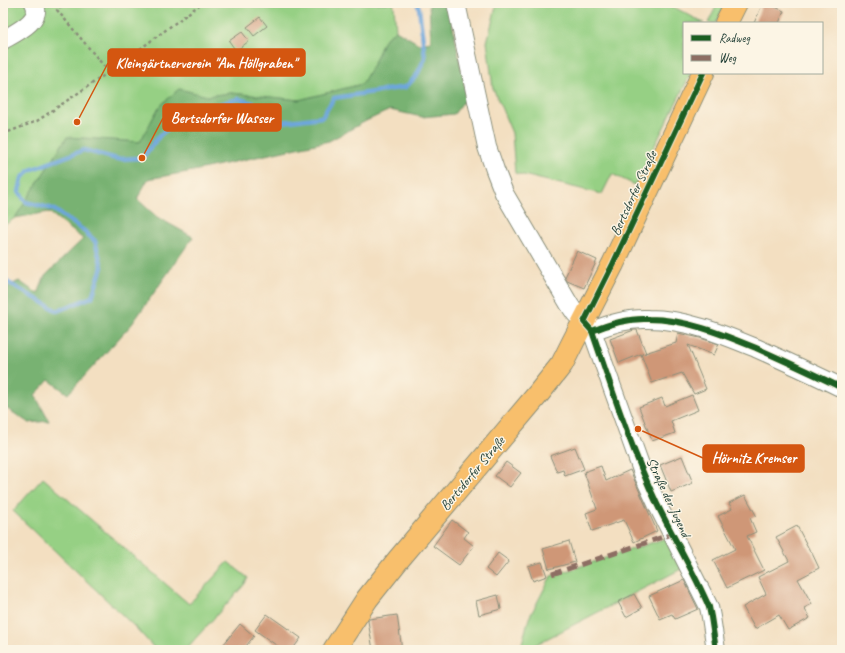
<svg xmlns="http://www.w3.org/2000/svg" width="845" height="653" viewBox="0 0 845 653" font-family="Caveat,sans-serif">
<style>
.green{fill:#96d084;stroke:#5a865c}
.forest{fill:#78b272;stroke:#4c7853}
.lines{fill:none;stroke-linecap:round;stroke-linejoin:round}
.stream{stroke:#6da6dc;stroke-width:4.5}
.building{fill:#cf9777}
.minor-casing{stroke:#898e7a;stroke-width:20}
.major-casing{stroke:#898e7a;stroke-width:24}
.path{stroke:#898e7a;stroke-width:2.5;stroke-dasharray:3 3;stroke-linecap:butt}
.minor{stroke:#fff;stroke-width:18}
.major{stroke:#f8bf6c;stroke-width:22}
.quiet{stroke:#8d6e63;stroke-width:5;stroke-dasharray:10 5;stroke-linecap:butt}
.cycleway-casing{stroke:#fcf5e5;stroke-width:8}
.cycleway{stroke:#1b5e20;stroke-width:6}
.labels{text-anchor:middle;stroke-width:3;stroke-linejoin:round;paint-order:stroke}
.street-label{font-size:14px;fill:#1f3d34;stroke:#fcf5e5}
.leader{fill:none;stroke:#d45610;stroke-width:1.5}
.callout-dot{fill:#d45610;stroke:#fcf5e5;stroke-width:1.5}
.callout{fill:#d45610;stroke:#d45610;stroke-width:1.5}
.callout-label{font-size:15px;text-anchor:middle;font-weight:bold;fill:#fff}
</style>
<rect width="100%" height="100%" fill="#fcf5e5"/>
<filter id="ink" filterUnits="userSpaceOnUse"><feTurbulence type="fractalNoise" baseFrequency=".025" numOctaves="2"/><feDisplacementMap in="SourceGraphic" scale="8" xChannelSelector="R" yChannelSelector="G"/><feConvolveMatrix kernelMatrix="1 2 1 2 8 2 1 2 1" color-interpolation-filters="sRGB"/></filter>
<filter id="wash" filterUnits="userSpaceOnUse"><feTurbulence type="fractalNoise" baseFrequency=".012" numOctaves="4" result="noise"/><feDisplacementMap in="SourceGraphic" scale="16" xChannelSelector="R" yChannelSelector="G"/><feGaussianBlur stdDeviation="0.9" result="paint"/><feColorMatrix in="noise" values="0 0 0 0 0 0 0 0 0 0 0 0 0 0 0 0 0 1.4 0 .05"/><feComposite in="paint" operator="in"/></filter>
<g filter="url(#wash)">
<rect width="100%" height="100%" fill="#f3dfc1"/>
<g class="green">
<path d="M3,3H393L394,6L396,30L384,40L375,61L362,84L299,100L231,93L207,96L179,89L159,107L140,142L67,137L15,218L3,226Z"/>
<path d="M497,3H666L704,23H684V73H691L635,185L612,174L602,194L515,173L512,133L493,88L487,42Z"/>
<path d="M718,3H726L716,23H708Z"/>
<path d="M43,478L189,604L228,562L248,578L244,585L185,650H156L136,628L13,511Z"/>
<path d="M672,536L687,566L525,650H520L529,618L551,576Z"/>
</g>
<path class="forest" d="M429,3H444L449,7L467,97L454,114L422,117L390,110L366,121L329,141L193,171L148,179L137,199L157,217L193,237L132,324L68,394L49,380L35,395L49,421L29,423L3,406V289L19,281L38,294L45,276L83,239L49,212L15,218L67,137L140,142L159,107L179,89L207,96L231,93L299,100L362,84L375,61L384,40L396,30L419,44L431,42Z"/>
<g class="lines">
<path class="stream" d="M3,279C20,291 39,299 57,311L92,297L102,267L95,241L83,230L53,209L26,202L19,192L22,178L30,170L84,150L117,159L142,158L160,135L184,115L227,102L239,99L253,103L266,124L322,117L334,98L380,91L406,87L417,75L425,58L419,8L417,3"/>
</g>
<g id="blocks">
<g class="building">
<path d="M763,3H766L784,11L779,23H754Z"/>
<path d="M260,17L267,26L254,36L247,27Z"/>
<path d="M242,32L249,41L236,51L229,41Z"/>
<path d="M577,251L597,260L584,288L567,281L565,277Z"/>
<path d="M634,330H637L646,353L642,354L676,343L678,333L700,338L719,344L714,355L688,345L706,389L694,394L682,373L652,383L641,354L619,363L610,339Z"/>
<path d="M692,395L698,410L671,421L675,433L652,441L639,407L662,398L665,406Z"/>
<path d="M575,447L584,469L565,476L563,470L557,472L550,456Z"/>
<path d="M682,456L693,483L671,492L660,465Z"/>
<path d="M506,462L521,473L510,487L495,476Z"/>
<path d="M601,466L606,481L630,470L657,531L634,542L624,520L592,531L586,513L597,509L584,472Z"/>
<path d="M745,495L756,515L750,518L756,532L747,536L764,570L727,588L713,560L735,549L718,516L732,509L729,503Z"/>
<path d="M452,520L468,532L464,538L474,546L459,565L433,546Z"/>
<path d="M797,526L810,551H811L819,568L798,579L812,604L804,608L810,618L788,630L779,615L755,629L743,607L766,594L758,577L789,561L776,537Z"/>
<path d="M569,541L575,562L549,569L543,549Z"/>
<path d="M498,553L509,561L496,577L486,569Z"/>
<path d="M542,562L547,576L533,581L528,566Z"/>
<path d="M684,580L698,609L675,619L672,614L660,619L649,596Z"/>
<path d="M634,594L642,608L626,617L618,602Z"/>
<path d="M498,595L501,609L479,615L476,601Z"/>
<path d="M267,614L301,638L292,650H283L255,630Z"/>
<path d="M397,615L402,650H373L368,621L369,619Z"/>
<path d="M240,624L254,636L243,650H219Z"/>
</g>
</g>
</g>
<g filter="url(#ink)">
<use href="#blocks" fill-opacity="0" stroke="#898e7a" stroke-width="1"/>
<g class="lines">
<defs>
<g id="minor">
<path d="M456,3L487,147L495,170L504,193L569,304L575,313L592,331L635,451L644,476L657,504L709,607L711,617L716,650"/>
<path d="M3,40C15,33 44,20 34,3"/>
<path d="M592,331C609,324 629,318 648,319C686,319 722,334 756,348C785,361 814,374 842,388"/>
</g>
<g id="major">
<path d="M726,23L736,3"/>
<path d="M334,650L367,599L398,560L539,393L562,364L573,342L613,264L703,73"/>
</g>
</defs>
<use href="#minor" class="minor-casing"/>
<use href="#major" class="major-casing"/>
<g class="path">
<path d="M67,3L57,10L109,72"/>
<path d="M3,134L37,121L109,72L202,3"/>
</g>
<use href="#minor" class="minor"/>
<use href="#major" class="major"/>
<path class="quiet" d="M552,574L672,534"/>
<defs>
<g id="cycleway">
<path d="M703,73L613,264L584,322L592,331C612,389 631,449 657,504C674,539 694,572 709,607L711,617L716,650"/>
<path d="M592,331C609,324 629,318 648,319C686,319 722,334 756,348C785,361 814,374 842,388"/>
</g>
</defs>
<use href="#cycleway" class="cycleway-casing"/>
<use href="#cycleway" class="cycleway"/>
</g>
</g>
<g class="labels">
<g class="street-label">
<text transform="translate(633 193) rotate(-65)" y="5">Bertsdorfer Straße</text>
<text transform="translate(472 473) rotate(-50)" y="5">Bertsdorfer Straße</text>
<text transform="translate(669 497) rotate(65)" y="5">Straße der Jugend</text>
</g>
</g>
<path class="leader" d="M77 122L108 63M142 158L163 118M638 429L703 458"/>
<g class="callout-dot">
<circle cx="77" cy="122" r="4"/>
<circle cx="142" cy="158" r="4"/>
<circle cx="638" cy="429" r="4"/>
</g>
<g class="callout">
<rect x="108" y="49" width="197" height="27" rx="4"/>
<rect x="163" y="104" width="118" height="27" rx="4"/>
<rect x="703" y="445" width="101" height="27" rx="4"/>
</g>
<g class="callout-label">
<text x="206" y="68">Kleingärtnerverein "Am Höllgraben"</text>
<text x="222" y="123">Bertsdorfer Wasser</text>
<text x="754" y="463">Hörnitz Kremser</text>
</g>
<rect width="845" height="653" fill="none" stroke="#fcf5e5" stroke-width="16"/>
<rect x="683" y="22" width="140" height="52" fill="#fcf5e5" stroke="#a4ab9e"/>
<rect x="691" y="35" width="20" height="6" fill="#1b5e20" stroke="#a4ab9e"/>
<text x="719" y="42" font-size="12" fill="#1f3d34">Radweg</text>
<rect x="691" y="55" width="20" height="6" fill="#8d6e63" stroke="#a4ab9e"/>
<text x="719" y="62" font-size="12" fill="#1f3d34">Weg</text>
</svg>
